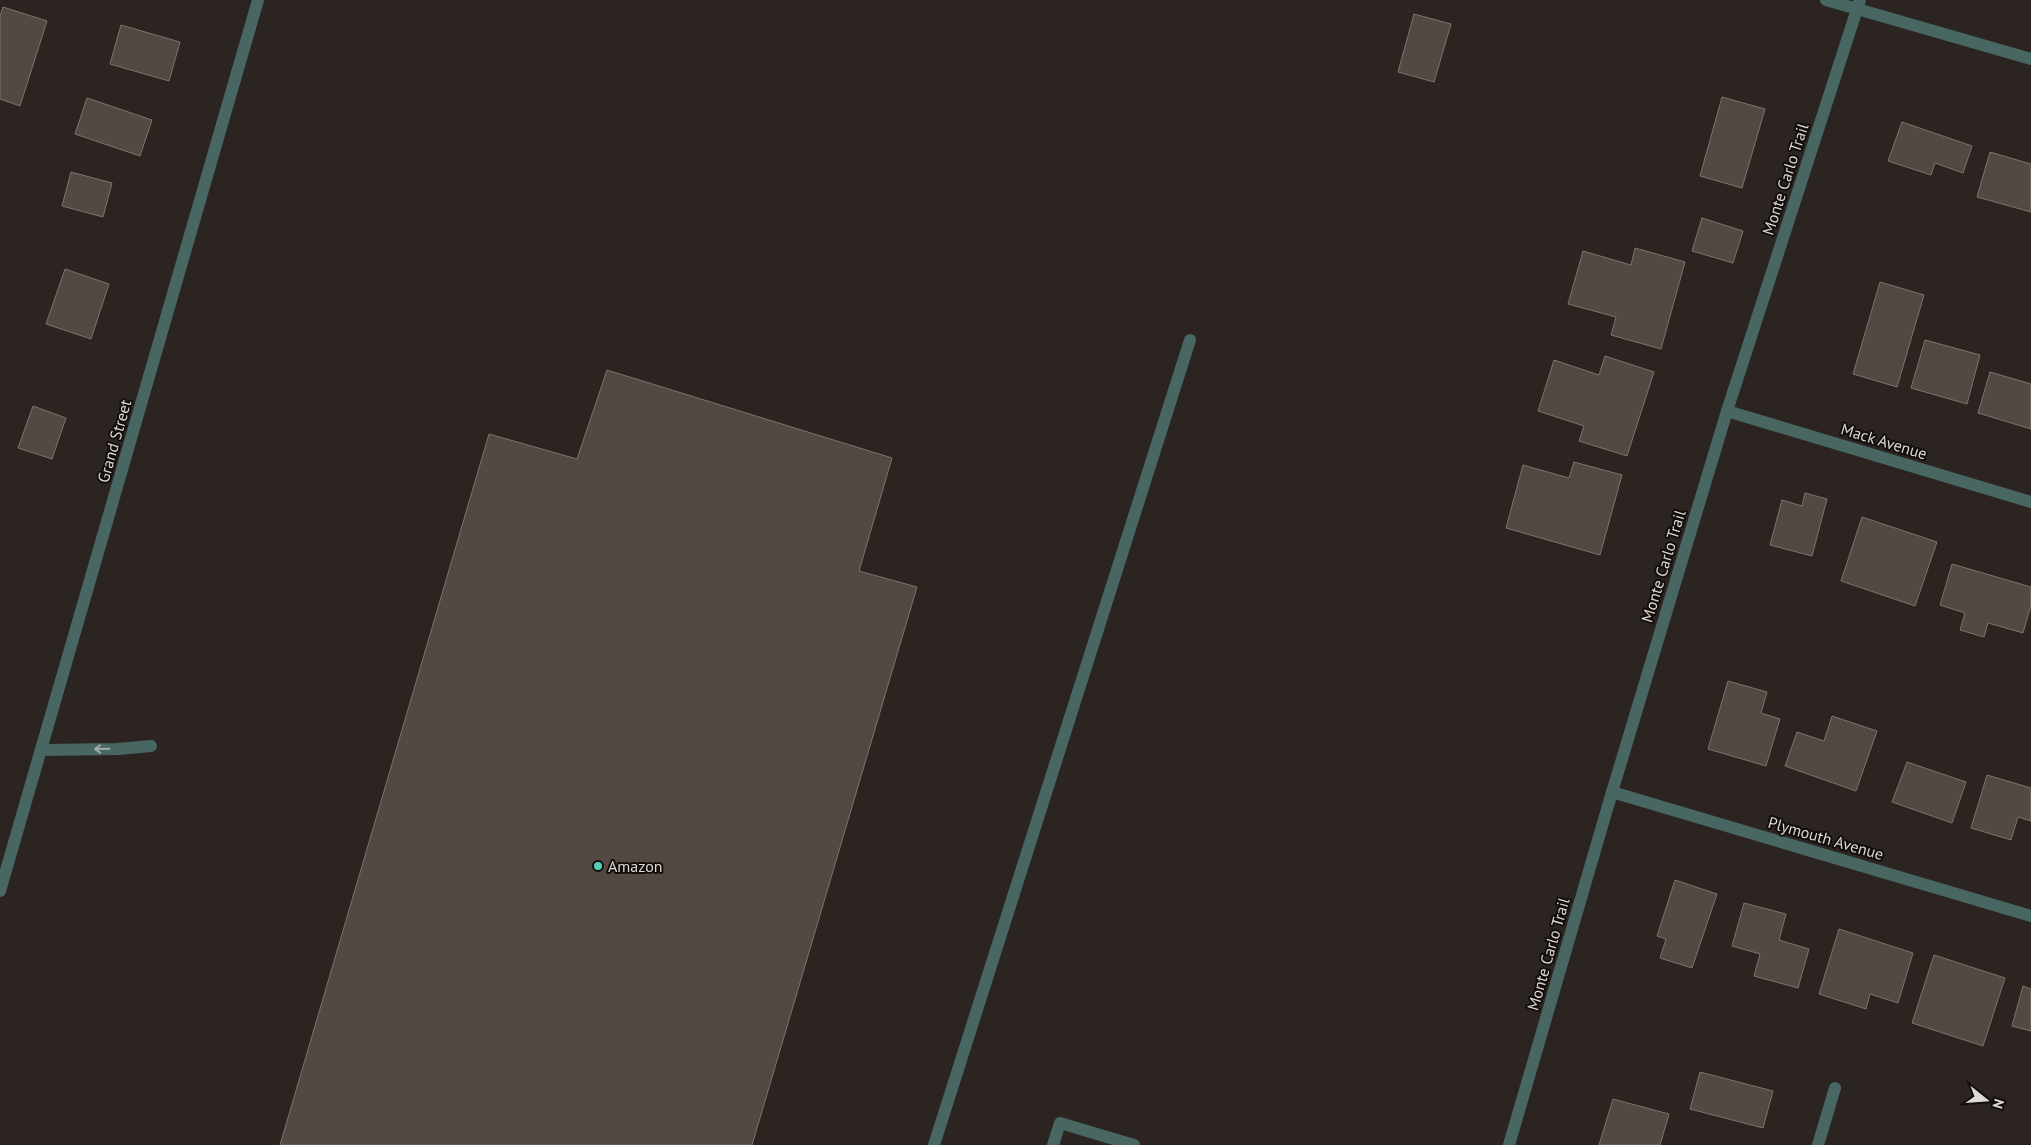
<svg xmlns="http://www.w3.org/2000/svg" width="2031" height="1145" viewBox="0 0 2031 1145" font-family="'PT Sans',sans-serif">
<style>
.building{fill:#524943;stroke:#7e746e}
.lines{fill:none;stroke-linecap:round;stroke-linejoin:round}
.minor{stroke:#496762;stroke-width:12}
.oneway{stroke:#a2aba7}
.poi-dot{fill:#5acebd;stroke:#120e0c;stroke-width:2}
.labels{text-anchor:middle;stroke-width:4;stroke-linejoin:round;paint-order:stroke}
.street-label{font-size:16px;fill:#ded9d5;stroke:#120e0c}
.poi-label{font-size:16px;fill:#ded9d5;stroke:#120e0c;text-anchor:start}
</style>
<rect width="100%" height="100%" fill="#2c2420"/>
<g class="building">
<path d="M3,7L47,21L20,106L0,99V16Z"/>
<path d="M1414,14L1451,24L1434,82L1398,72Z"/>
<path d="M121,25L180,42L169,81L110,64Z"/>
<path d="M1722,97L1765,109L1742,188L1700,176Z"/>
<path d="M87,98L152,120L140,156L75,134Z"/>
<path d="M1902,122L1972,146L1963,173L1935,163L1931,175L1888,161Z"/>
<path d="M1990,152L2031,164V212L1977,197Z"/>
<path d="M71,172L112,183L103,217L62,206Z"/>
<path d="M1702,218L1743,231L1733,263L1692,251Z"/>
<path d="M1635,248L1685,262L1661,349L1611,335L1616,317L1568,304L1583,251L1631,265Z"/>
<path d="M65,269L109,284L91,339L46,324Z"/>
<path d="M1880,282L1924,295L1897,387L1853,374Z"/>
<path d="M1925,340L1980,355L1967,404L1911,388Z"/>
<path d="M1605,356L1654,372L1627,456L1579,441L1584,426L1538,411L1554,360L1599,375Z"/>
<path d="M607,370L892,458L859,571L917,587L752,1145H280L489,434L577,459Z"/>
<path d="M1990,372L2031,384V429L1978,413Z"/>
<path d="M33,406L66,418L52,459L18,448Z"/>
<path d="M1574,462L1622,475L1600,555L1506,528L1523,465L1569,478Z"/>
<path d="M1805,493L1827,499L1812,556L1770,545L1782,500L1802,506Z"/>
<path d="M1862,517L1937,542L1915,606L1841,581Z"/>
<path d="M1952,564L2031,587V605L2023,633L1988,623L1984,637L1960,630L1965,613L1940,605Z"/>
<path d="M1728,681L1767,692L1761,713L1780,719L1766,766L1708,749Z"/>
<path d="M1832,716L1877,731L1856,791L1785,766L1797,732L1824,741Z"/>
<path d="M1907,762L1966,782L1952,823L1892,802Z"/>
<path d="M1987,775L2031,788V821L2018,817L2011,840L1971,828Z"/>
<path d="M1675,880L1717,894L1692,968L1660,958L1666,939L1657,936Z"/>
<path d="M1744,903L1786,914L1779,940L1809,949L1798,988L1754,976L1760,954L1732,946Z"/>
<path d="M1839,929L1913,953L1898,1003L1870,994L1866,1009L1819,994Z"/>
<path d="M1934,955L2005,978L1983,1046L1912,1023Z"/>
<path d="M2023,986L2031,989V1031L2012,1026Z"/>
<path d="M1700,1072L1773,1091L1763,1128L1690,1109Z"/>
<path d="M1613,1099L1669,1114L1660,1145H1599Z"/>
</g>
<g class="lines">
<g class="minor">
<path d="M1826,0L2031,59"/>
<path d="M1727,411L2031,502"/>
<path d="M42,750L118,749L151,746"/>
<path d="M1612,792L2031,916"/>
<path d="M0,891L258,0"/>
<path d="M934,1145L1190,340"/>
<path d="M1053,1145L1060,1123L1134,1145"/>
<path d="M1509,1145L1612,792L1727,411L1860,0"/>
<path d="M1818,1145L1835,1088"/>
</g>
</g>
<defs><path id="oneway-shaft" d="M-6 0H5M1.5-3L5.5 0L1.5 3" fill="none" stroke-width="1.6" stroke-linecap="round" stroke-linejoin="round" transform="scale(1.25)"/></defs>
<use class="oneway" href="#oneway-shaft" transform="translate(102 749) rotate(179)"/>
<circle class="poi-dot" cx="598" cy="866" r="5"/>
<g class="labels">
<g class="street-label">
<text transform="translate(1785 179) rotate(-72)" y="6">Monte Carlo Trail</text>
<text transform="translate(114 441) rotate(-74)" y="6">Grand Street</text>
<text transform="translate(1884 441) rotate(17)" y="6">Mack Avenue</text>
<text transform="translate(1663 566) rotate(-73)" y="6">Monte Carlo Trail</text>
<text transform="translate(1826 838) rotate(16)" y="6">Plymouth Avenue</text>
<text transform="translate(1548 954) rotate(-74)" y="6">Monte Carlo Trail</text>
</g>
<g class="poi-label">
<text x="608" y="872">Amazon</text>
</g>
</g>
<g transform="translate(1986 1100) rotate(107)" stroke="#120e0c" stroke-width="4" paint-order="stroke">
<path d="M0-4L9 19L0 12L-9 19Z" fill="#ded9d5"/>
<text y="-8" font-size="14" font-weight="bold" text-anchor="middle" fill="#ded9d5">N</text>
</g>
</svg>
